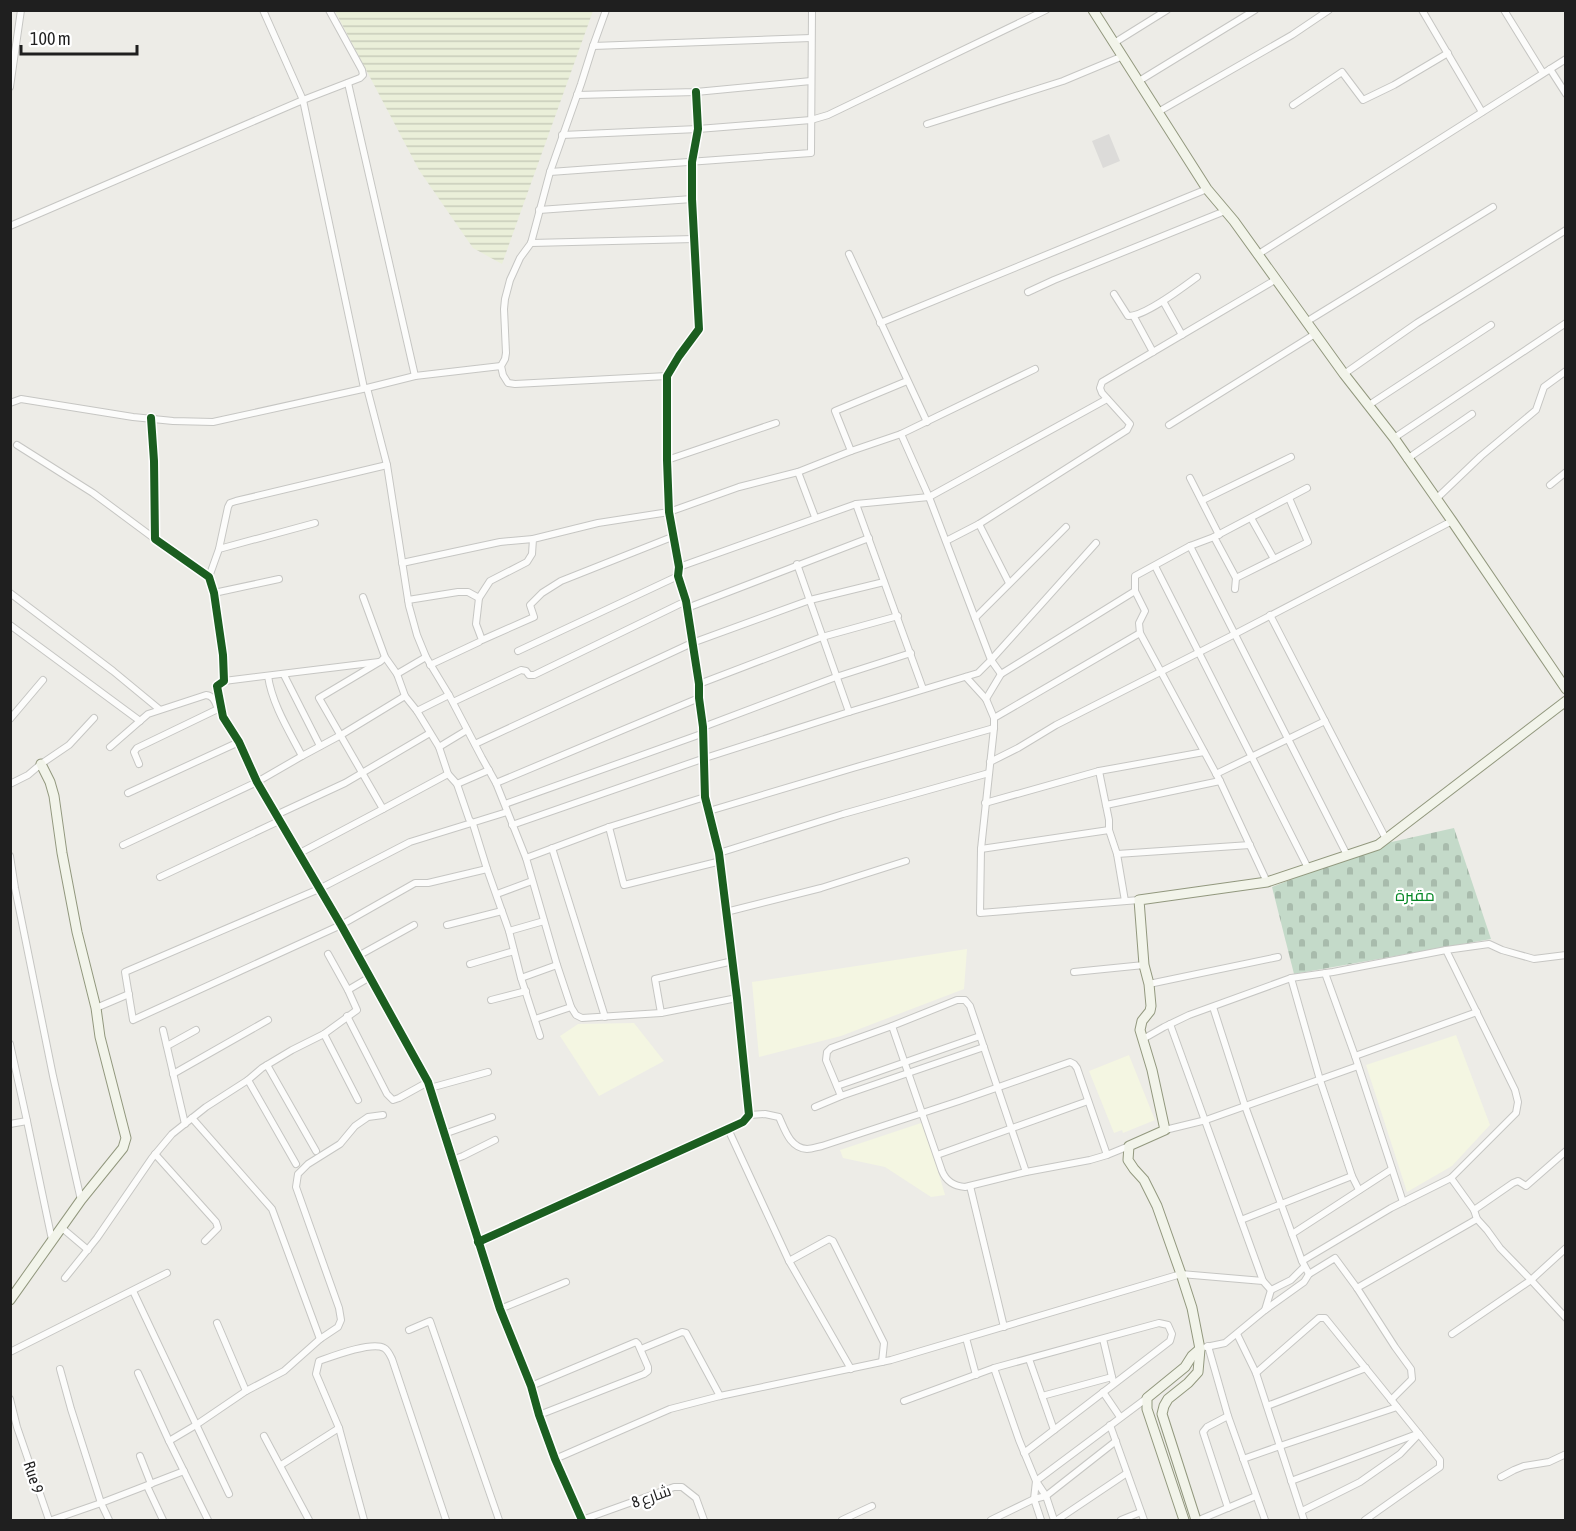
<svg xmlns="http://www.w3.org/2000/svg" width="1576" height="1531" viewBox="0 0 1576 1531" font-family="'Asap Condensed',Cairo,sans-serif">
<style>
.residential{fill:#dcdbd9}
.education{fill:#f4f6e2}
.farmland{fill:url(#farmland-rules)}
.cemetery{fill:url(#cemetery-stones)}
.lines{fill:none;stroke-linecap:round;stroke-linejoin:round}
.street-casing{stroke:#c6c6c3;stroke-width:8}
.secondary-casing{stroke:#92987e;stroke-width:11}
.street{stroke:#fcfcfb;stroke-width:6}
.secondary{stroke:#f2f4ea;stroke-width:9}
.cycleway-casing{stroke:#fff;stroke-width:11}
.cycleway{stroke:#1b5e20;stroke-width:8}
.labels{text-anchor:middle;stroke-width:4.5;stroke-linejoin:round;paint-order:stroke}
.park-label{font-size:16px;fill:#038724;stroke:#fff}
.street-label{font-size:16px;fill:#1f1f1f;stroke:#fff}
</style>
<defs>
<pattern id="farmland-rules" width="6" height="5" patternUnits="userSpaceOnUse" patternTransform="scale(1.5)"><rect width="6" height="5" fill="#eaefd9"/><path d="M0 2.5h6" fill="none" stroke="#c8ccba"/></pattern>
<pattern id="cemetery-stones" width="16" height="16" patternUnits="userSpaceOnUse" patternTransform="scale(1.5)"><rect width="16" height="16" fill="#c4dac9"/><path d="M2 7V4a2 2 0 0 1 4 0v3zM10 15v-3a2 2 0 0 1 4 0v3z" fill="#a8bbac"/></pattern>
</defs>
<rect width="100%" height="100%" fill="#edece7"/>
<path class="residential" d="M1109,134L1120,161L1103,168L1092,141Z"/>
<g class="education">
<path d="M967,949L964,989L841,1036L759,1057L752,982Z"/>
<path d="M634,1023L664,1061L599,1096L560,1036L578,1024Z"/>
<path d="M1456,1035L1490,1125L1452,1166L1407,1192L1366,1065Z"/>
<path d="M1129,1055L1155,1120L1123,1133L1122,1130L1114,1133L1089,1071Z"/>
<path d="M924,1122L945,1195L931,1197L885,1167L843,1158L840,1150Z"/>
</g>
<path class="farmland" d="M335,11H593L502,264L473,248L419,170Z"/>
<path class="cemetery" d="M1454,828L1491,939L1294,974L1272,887L1378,845Z"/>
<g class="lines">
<defs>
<g id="street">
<path d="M263,10L303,100L364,388"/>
<path d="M606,10L593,46L581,84L550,172L531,243L520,258L510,280L505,299L504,309L506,353L505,359L501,366L503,375L508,383L515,384L667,376"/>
<path d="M1422,10L1482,112"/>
<path d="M1504,10L1543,73"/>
<path d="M1114,43L1167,10"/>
<path d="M593,46L811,38"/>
<path d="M1550,69L1566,94"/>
<path d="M1139,81L1255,10"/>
<path d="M348,83L415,376"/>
<path d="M10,87L21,10"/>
<path d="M577,95L696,92L811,81"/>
<path d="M1293,105L1342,72L1363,100L1394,85L1448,53"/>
<path d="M1158,112L1292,35L1329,10"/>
<path d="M927,124L1063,81L1123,56"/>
<path d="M562,135L698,129L811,120L828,115L1046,10"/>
<path d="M550,172L811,153L812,10"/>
<path d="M539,210L692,199"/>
<path d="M10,226L303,100L360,78L363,75L362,70L329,10"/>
<path d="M531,243L694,239"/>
<path d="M849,254L927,422"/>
<path d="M1257,255L1566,59"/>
<path d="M1028,292L1054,280L1225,211"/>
<path d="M1114,294L1128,316C1144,317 1182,288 1197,277"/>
<path d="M1163,301L1182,335"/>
<path d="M1134,317L1153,352"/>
<path d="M1306,322L1493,207"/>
<path d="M880,323L1207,189"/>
<path d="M1344,374L1417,323L1566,230"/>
<path d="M907,381L835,411L851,451L901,434L1035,369"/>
<path d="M367,388L387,465L409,606L417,635L426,657L449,695L482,758L496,783L526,858L557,965L571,1007L576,1015L582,1018L661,1013L737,998"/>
<path d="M10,403L21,399L133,417L173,421L213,422L367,388L415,376L501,366"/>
<path d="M1369,405L1491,325"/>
<path d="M151,418L154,461L155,539L209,577L214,593L223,655L224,681L217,686L223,717L239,742L257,782L341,925L428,1082L500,1309L531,1386L539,1415L555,1459L582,1520"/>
<path d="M1169,425L1315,334"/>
<path d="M1394,438L1566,323"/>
<path d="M17,445L93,493L155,539"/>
<path d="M1407,459L1472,414"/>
<path d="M667,460L776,423"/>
<path d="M798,472L815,517"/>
<path d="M1190,478L1219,535"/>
<path d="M1550,485L1566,472"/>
<path d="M1436,499L1481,456L1536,410L1544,387L1566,371"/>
<path d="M1203,500L1291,457"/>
<path d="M856,504L923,689"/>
<path d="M1251,518L1274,559"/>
<path d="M979,524L1009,583"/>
<path d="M672,537L561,581L542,593L530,605L534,617L482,640L476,624L479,598L490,581L527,562L532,554L533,539L598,523L669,512L739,487L798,472L851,451"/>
<path d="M1214,537L1236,578L1235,589"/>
<path d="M946,541L979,524L1127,430L1130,424L1102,393L1100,388L1102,382L1275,280"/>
<path d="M1190,546L1347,855"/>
<path d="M219,549L228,507L230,503L236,501L387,465"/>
<path d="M402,563L500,542L533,539"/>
<path d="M797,564L849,712"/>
<path d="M1155,566L1308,868"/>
<path d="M679,567L856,504L929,497L1107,399"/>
<path d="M209,577L219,549L315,523"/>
<path d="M1236,578L1308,542L1289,498"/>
<path d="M10,593L113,671L159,709"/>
<path d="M214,593L279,579"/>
<path d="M363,597L385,657L397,674L405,696L417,711L439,747L448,774L457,784L469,819L473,824L487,869L509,931L521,978L540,1036"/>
<path d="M408,600L458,592H468L479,598"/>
<path d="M687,608L869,538"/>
<path d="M1270,615L1386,839"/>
<path d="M975,618L1066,527"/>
<path d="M10,625L140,721"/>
<path d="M1140,633L1139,623L1145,611L1135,591V576L1190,546L1214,537L1307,488"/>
<path d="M518,651L678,576"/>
<path d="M385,657L381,661L319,698L383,809L448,774"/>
<path d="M430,665L479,642"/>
<path d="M397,674L426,657"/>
<path d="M1001,674L991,660L1096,543"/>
<path d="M284,675L320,746"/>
<path d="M268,676C272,704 289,731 302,756L341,735L405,696"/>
<path d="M966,677L986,699L994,718L1140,633L1220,781L1267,882"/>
<path d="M224,681L379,662"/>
<path d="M699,684L822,637L898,616"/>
<path d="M986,699L1001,674L1135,591"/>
<path d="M453,702L521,670L526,671L529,675H534L686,601"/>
<path d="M417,711L449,695"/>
<path d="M994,718V728L981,849L980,913L1139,900"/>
<path d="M10,719L43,680"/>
<path d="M703,727L836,677L911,653"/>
<path d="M475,744L692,643L810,600L884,582"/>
<path d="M110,747L148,714L206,695C214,696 215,702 218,709"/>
<path d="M439,747L467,730"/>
<path d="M990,762L1018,748L1056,725L1235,634L1452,521"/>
<path d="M139,764L134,752L137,748L220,708"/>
<path d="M1099,771L1109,820V830L1117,854L1125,901"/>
<path d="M1216,774L1325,721"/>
<path d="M496,783L699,698"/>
<path d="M10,784L28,775L41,764L69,745L94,718"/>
<path d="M457,784L489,770"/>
<path d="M128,793L239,742"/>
<path d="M985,803L1099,771L1204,752"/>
<path d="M505,804L704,733"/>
<path d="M1106,805L1220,781"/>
<path d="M709,811L853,768L994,728"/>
<path d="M276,815L345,783L430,733"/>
<path d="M512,825L705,758L849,712L978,673L991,660L929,497L901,434"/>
<path d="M609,827L624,885L721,861"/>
<path d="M123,845L257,782L302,756"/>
<path d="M552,848L605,1017"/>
<path d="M981,849L1109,830"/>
<path d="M719,853L843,814L989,773"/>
<path d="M298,854L383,809"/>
<path d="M1117,854L1250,845"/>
<path d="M10,856L15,888L53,1076L81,1200"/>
<path d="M526,858L609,827L705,797"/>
<path d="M487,869L428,883H415L341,925L133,1020L125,972L319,889L410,842L507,812"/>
<path d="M160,877L279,821"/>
<path d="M497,894L532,881"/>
<path d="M726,912L821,888L906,861"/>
<path d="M447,925L502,911"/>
<path d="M509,931L544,921"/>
<path d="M1446,950L1489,944L1502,950L1534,959L1566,955"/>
<path d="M358,956L414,925"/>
<path d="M470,964L514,951"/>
<path d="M1074,972L1144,965"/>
<path d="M1325,973L1355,1056L1403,1202"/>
<path d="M521,978L557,965"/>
<path d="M1291,978L1320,1080L1352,1176L1359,1190"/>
<path d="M1149,984L1278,957"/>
<path d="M348,990L370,977"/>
<path d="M491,1000L526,991"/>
<path d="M1213,1007L1245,1106L1302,1261L1309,1274"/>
<path d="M96,1008L129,994"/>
<path d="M661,1013L655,979L733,961"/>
<path d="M347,1016L387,1094L393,1100L399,1098L428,1082"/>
<path d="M535,1019L571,1007"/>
<path d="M1170,1024L1263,1281"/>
<path d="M892,1026L942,1171C946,1181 953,1186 965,1187L1026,1172L1090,1160L1107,1155L1129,1146"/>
<path d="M163,1030L185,1124"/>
<path d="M324,1034L358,1100"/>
<path d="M1143,1039L1164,1027L1189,1015L1291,978L1333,972L1446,950L1515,1090L1518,1102L1516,1113L1451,1178L1391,1208L1302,1261"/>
<path d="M10,1044L27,1121"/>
<path d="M167,1046L196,1030"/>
<path d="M1355,1056L1477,1012"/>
<path d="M267,1065L316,1151"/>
<path d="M173,1074L268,1020"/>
<path d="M248,1080L296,1164"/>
<path d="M837,1086L980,1036"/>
<path d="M430,1088L488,1072"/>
<path d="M841,1096L826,1060L827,1052L831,1048L892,1026L957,1000H965L970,1006L1026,1172"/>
<path d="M815,1107L841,1096L984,1047"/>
<path d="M749,1115L765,1114L779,1117C785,1130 790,1148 807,1149C812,1149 817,1147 822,1146L959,1101L1070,1062L1074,1064L1077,1068L1107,1155"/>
<path d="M192,1118L272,1209L320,1339"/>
<path d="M10,1124L27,1121L52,1240"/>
<path d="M728,1129L789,1261L851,1369"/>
<path d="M1165,1130L1206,1120L1358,1066"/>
<path d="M444,1134L492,1117"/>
<path d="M155,1154L216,1222L218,1228L205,1241"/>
<path d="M937,1155L1088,1101"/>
<path d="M452,1160L463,1156L495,1140"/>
<path d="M1451,1178L1474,1210L1477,1219L1487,1230L1500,1248L1531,1280L1566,1318"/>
<path d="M970,1186L1004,1327"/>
<path d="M1474,1210L1513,1183L1518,1181L1526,1186L1566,1151"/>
<path d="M1241,1220L1352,1176"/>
<path d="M62,1228L88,1250"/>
<path d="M1292,1234L1392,1169"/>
<path d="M478,1242L728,1129L743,1122L749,1115L737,998L719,853L705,797L703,727L699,698V684L686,601L678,576L679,567L669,512L667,460V376L679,356L699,329L692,199V162L698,129L696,92"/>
<path d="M789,1261L829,1239L833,1241L884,1343L882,1362"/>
<path d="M65,1278L97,1238L152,1158L172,1134L206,1107L248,1080L262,1068L292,1050L324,1034L357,1010L348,990L328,954"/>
<path d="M1357,1288L1477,1219"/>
<path d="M133,1291L229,1494"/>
<path d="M500,1309L566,1282"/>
<path d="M1265,1310L1304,1282L1309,1274L1335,1258L1357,1288L1395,1347L1411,1369L1412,1379L1391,1400"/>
<path d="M217,1323L246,1391"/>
<path d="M409,1330L430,1321L499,1520"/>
<path d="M1237,1334L1256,1373L1304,1520"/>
<path d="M1452,1334L1531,1280L1566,1248"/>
<path d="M966,1338L976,1375"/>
<path d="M1103,1339L1113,1381"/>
<path d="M1208,1346L1228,1416L1265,1520"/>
<path d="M1206,1347L1225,1343L1265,1310L1271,1290"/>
<path d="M641,1349L682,1332L686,1333L720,1396"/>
<path d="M10,1352L167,1273"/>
<path d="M1029,1359L1054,1430"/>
<path d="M994,1368L1019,1440L1036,1481L1046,1496L1054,1520"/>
<path d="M60,1369L71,1409L101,1503L109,1520"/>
<path d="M138,1373L169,1441L208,1520"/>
<path d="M1256,1373L1319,1318H1325L1440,1460V1467L1365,1520"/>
<path d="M531,1386L636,1342L638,1344L648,1367V1371L644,1374L539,1415"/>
<path d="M1103,1392L1120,1417"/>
<path d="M1042,1396L1112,1377"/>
<path d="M10,1399L17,1427L49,1520"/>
<path d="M904,1401L994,1368L1159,1323L1168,1325L1172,1334L1170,1341L1024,1453"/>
<path d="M1267,1406L1366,1368"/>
<path d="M1228,1416L1207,1427L1203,1432L1228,1508"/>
<path d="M1110,1425L1144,1520"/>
<path d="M264,1436L309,1520"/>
<path d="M169,1441L196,1425L246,1391L284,1371L320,1339L338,1327L341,1320L339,1308L296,1187L298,1174L308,1164L340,1144L355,1126L368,1117L383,1115"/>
<path d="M140,1456L151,1484"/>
<path d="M555,1459L670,1409L720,1396L891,1360L1181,1274L1263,1281L1271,1290L1291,1280L1304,1267"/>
<path d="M1243,1459L1280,1446L1397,1407"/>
<path d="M281,1465L339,1428"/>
<path d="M1501,1477L1514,1470L1524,1466L1549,1462L1566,1454"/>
<path d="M1291,1481L1417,1434"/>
<path d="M147,1486L163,1520"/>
<path d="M1302,1511L1360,1482L1400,1454L1419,1434"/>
<path d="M52,1520L101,1503L184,1471"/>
<path d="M364,1520L339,1428L316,1374L319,1361C333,1356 372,1341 384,1348C388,1350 390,1355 392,1359L446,1520"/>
<path d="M582,1520L674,1487H682L696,1498L704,1520"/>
<path d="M842,1520L872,1506"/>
<path d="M991,1520L1034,1499L1046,1496L1116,1441"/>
<path d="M1041,1520L1034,1499L1036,1481L1147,1398"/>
<path d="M1057,1520L1127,1473"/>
<path d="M1121,1520L1141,1512"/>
<path d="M1199,1520L1256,1496"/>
</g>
<g id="secondary">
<path d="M1093,10L1207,189L1234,221L1344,374L1394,438L1452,521L1566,689"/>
<path d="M10,1300L81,1200L123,1148L126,1138L100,1037L96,1008L77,932L62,853L54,796L50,782L41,764"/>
<path d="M1184,1520L1147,1409V1398L1185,1367L1192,1356L1200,1349"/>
<path d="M1196,1520L1162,1414L1164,1406L1168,1399L1188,1383L1198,1372L1200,1349L1192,1308L1181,1274L1157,1206L1144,1180L1134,1169L1128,1160L1129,1146L1165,1130L1152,1070L1140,1030L1142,1021L1150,1011L1151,1006L1149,984L1144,965L1139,900L1267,882L1378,845L1566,701"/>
</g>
</defs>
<use href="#street" class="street-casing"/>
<use href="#secondary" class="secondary-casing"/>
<use href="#street" class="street"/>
<use href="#secondary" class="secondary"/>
<defs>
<g id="cycleway">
<path d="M151,418L154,461L155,539L209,577L214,593L223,655L224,681L217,686L223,717L239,742L257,782L341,925L428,1082L500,1309L531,1386L539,1415L555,1459L582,1520"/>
<path d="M478,1242L728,1129L743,1122L749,1115L737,998L719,853L705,797L703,727L699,698V684L686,601L678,576L679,567L669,512L667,460V376L679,356L699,329L692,199V162L698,129L696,92"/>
</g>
</defs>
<use href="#cycleway" class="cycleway-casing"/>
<use href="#cycleway" class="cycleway"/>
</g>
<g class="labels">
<g class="park-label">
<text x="1415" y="901">مقبرة</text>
</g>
<g class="street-label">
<text transform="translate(34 1477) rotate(72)" y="6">Rue 9</text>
<text transform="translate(651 1496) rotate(-19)" y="6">شارع 8</text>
</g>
</g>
<rect width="1576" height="1531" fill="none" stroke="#1f1f1f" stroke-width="24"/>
<path d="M21 45v9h116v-9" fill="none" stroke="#1f1f1f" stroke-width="3"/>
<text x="30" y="45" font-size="18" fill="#1f1f1f" stroke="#ffffff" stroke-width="4.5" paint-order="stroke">100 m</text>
</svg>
